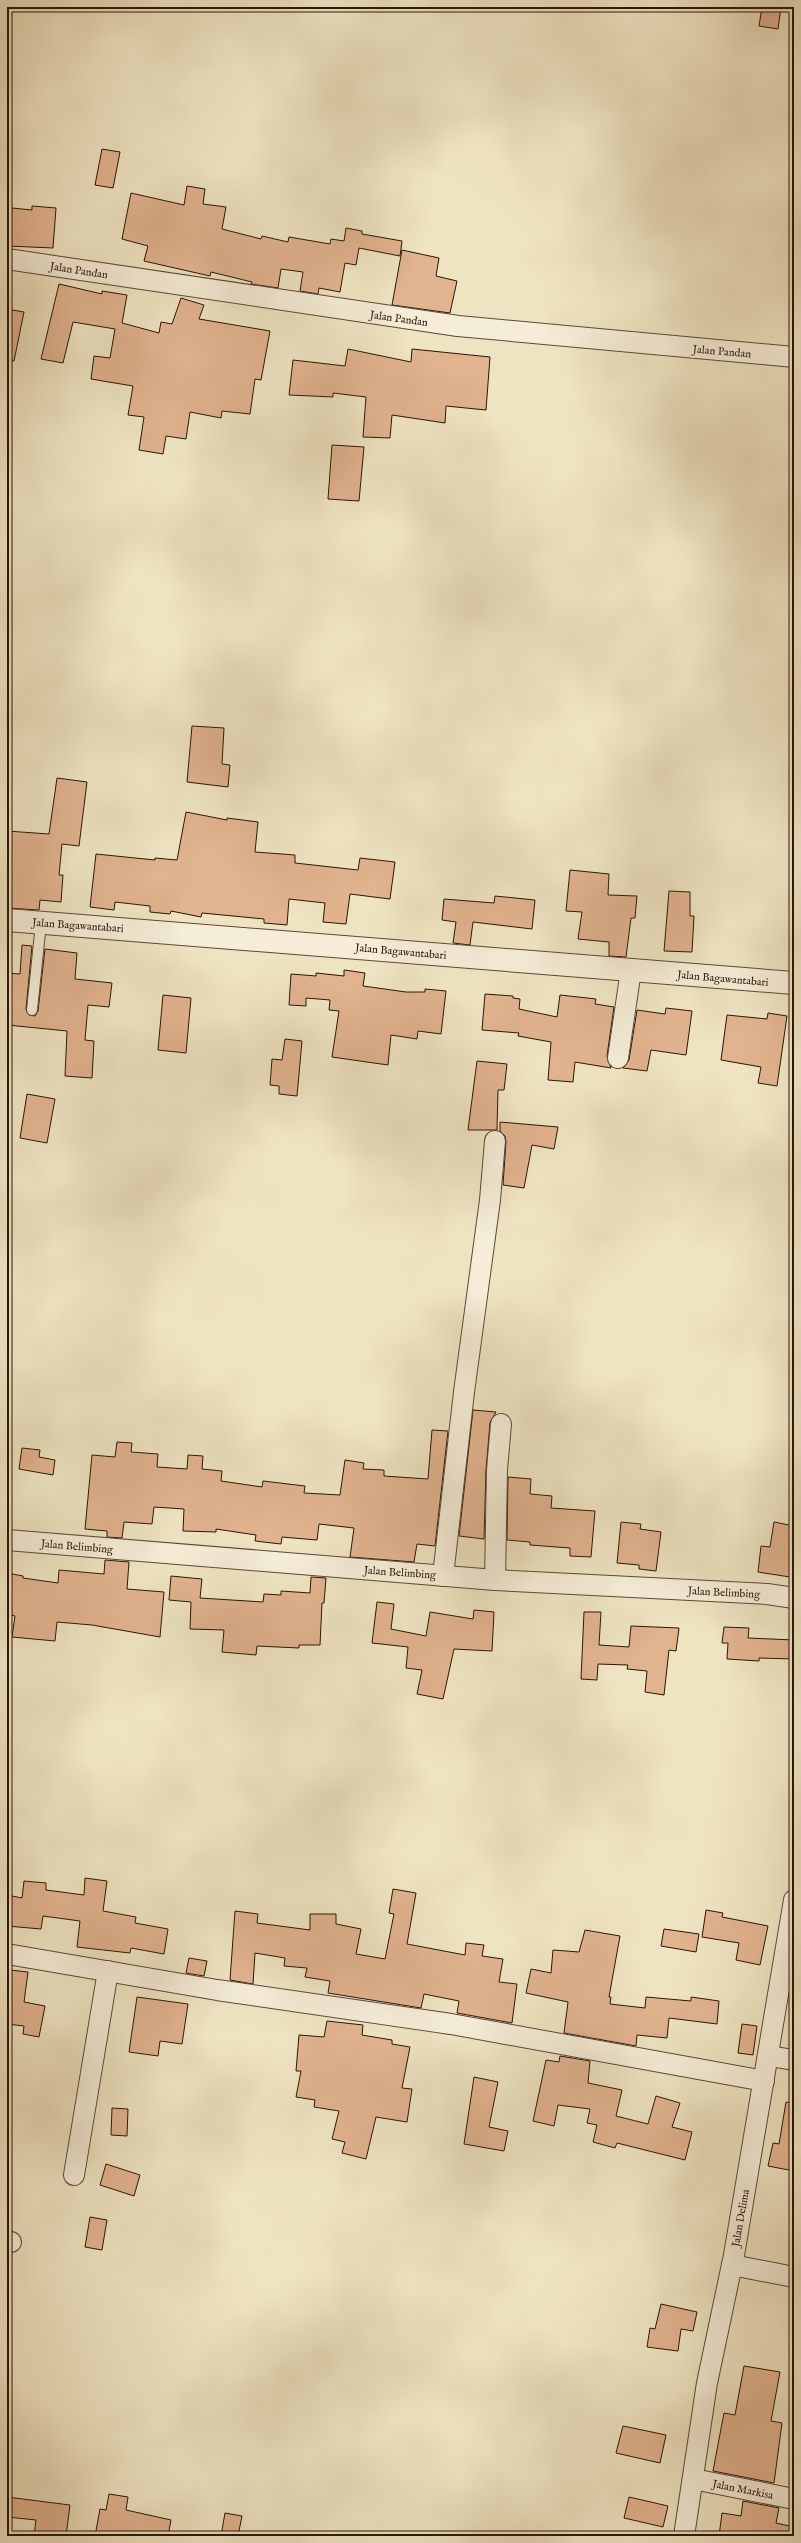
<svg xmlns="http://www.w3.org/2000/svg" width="801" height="2543" viewBox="0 0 801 2543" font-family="'IM FELL English',serif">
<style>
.building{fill:#e1b38f;stroke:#2a1507}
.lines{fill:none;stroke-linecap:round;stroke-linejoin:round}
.service-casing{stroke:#5b4936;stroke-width:12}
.minor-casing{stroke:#5b4936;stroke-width:22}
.tertiary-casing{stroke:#5b4936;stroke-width:24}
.service{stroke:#f5edd7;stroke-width:10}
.minor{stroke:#f5edd7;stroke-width:20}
.tertiary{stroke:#f5edd7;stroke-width:22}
.labels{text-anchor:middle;stroke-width:4;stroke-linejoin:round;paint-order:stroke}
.street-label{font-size:11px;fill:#2a1507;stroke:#f5edd7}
</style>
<rect width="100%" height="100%" fill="#efe4c2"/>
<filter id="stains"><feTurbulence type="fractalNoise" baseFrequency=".005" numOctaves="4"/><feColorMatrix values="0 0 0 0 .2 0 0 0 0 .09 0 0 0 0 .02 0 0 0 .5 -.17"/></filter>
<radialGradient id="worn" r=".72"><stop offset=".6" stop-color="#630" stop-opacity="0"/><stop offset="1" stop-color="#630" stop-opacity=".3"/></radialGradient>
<g class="building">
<path d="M762,7H781L778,29L759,26Z"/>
<path d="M102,149L120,152L113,188L95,185Z"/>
<path d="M187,186L205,189L203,204L226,207L222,229L261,239L262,236L288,242L289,237L330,244L331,239L344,241L346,228L362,231V234L402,241L400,256L359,248L356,265L345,263L340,292L319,288L318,294L300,291L303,272L281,269L278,288L251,284L252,282L211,272L210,276L144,261L148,246L122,239L131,193L184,205Z"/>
<path d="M32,206L56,208L53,248L8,246L12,208L32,210Z"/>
<path d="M402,250L439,258L436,276L457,281L450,313L392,305Z"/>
<path d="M59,284L102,294V291L127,295L122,323L159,333L161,322L172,324L181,298L204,305L199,319L270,331L261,380L255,379L250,414L222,411L221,418L190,412L186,439L166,436L163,454L139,450L144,417L128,415L133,386L91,379L94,356L110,358L115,329L73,322L63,363L41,359Z"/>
<path d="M7,309L24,312L14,361L7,360Z"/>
<path d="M348,349L411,362L412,349L490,357L486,410L446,406L445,423L392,415L390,438L363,437L366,397L333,393V397L289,395L293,360L345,366Z"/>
<path d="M332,445L364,447L359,501L328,499Z"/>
<path d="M192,726L224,728L222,764L230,765L228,787L187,782Z"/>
<path d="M57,778L87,782L79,846L62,844L59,875H63L61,902L40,900L39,910L7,908V831L49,834Z"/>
<path d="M186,812L227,820V818L258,822L255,852L295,855V863L358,870L360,858L395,862L390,899L350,894L346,924L323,922L325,903L289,899L287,925L264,923V919L202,913L201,917L171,911L170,914L150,912V906L115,902L114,910L90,907L96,854L155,860V858L177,860Z"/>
<path d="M570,870L609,874L608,895L637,896L635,918H631L626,957L609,956V942L578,939L582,912L566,911Z"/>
<path d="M669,891L690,892V916H694L692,952L664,951Z"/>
<path d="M495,896L535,900L532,929L473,922L470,945L453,943L456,922L442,920L444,899L494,903Z"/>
<path d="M22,945L32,946L26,1009L29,1015L35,1016L38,1011L45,949L77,953L75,979L112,983L109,1007L88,1005L85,1040L94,1041L92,1078L65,1076L67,1031L7,1025V973L20,974Z"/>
<path d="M344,970L365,973L363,986L406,992H425V989L446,991L441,1034L418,1031L417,1039L391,1035L388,1065L332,1057L339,1011L329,1010L330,1000L306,998V1006L289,1005L291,974L316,976V973L344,976Z"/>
<path d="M485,994L513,996V998L520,999L519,1009L557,1017L560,995L596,999L595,1004L614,1007L607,1056L611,1068L575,1062L573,1082L548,1080L551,1042L518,1036L519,1033L482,1030Z"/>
<path d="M163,995L191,998L186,1053L158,1050Z"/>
<path d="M666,1008L692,1011L686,1055L651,1050L647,1071L623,1068L629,1060L637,1010L665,1014Z"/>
<path d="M768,1013L787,1016L777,1086L758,1083L761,1067L721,1060L727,1015L767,1019Z"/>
<path d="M285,1039L302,1041L297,1096L279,1094V1086L270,1085L272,1059L282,1060Z"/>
<path d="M477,1061L507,1064L504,1090H498L497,1130H468Z"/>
<path d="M27,1094L55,1099L47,1143L20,1138Z"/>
<path d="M500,1122L558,1127L554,1149L532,1145L524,1188L503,1185L506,1142L505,1136L500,1131Z"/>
<path d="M473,1410L496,1412L490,1423L486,1470L484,1539L459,1536Z"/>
<path d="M432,1430L448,1431L435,1546L417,1544L414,1562L350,1557L354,1528L319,1524L317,1540L282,1537L281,1544L255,1541L256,1535L216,1529V1532L183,1531L184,1509L154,1507L152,1524L124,1522L122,1538L107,1537V1531L85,1529L92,1455L115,1457L117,1442L132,1443L131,1452L158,1454L157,1467L187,1469L188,1455L203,1456L202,1469L222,1471L221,1481L262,1487L263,1481L305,1486L304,1493L340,1495L345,1460L364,1463L363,1469L384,1470V1476L428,1479Z"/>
<path d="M22,1448L40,1450L39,1457L55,1460L53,1475L19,1469Z"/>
<path d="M508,1477L531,1479L530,1494L552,1496L551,1508L595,1511L591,1557L570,1556V1548L530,1545V1542L507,1540Z"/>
<path d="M621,1522L641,1524L640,1529L661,1532L656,1571L639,1569V1565L617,1563Z"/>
<path d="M774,1522L794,1526L790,1577L758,1572L761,1546L770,1547Z"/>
<path d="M105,1560L129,1562L127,1589L164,1592L160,1637L92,1625L57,1622L55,1641L12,1637L15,1616L7,1614V1573L23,1576V1578L58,1583L59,1570L104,1574Z"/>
<path d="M171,1576L202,1579L200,1598L263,1602L264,1594L281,1595V1591L310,1593L311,1577L326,1578L324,1603H322L320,1645H299V1648L257,1646L256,1655L222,1652L224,1630L190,1629L191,1602L169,1600Z"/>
<path d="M377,1602L394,1604L391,1629L426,1636L430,1612L473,1619L474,1610L494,1612L492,1651L454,1649L443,1699L417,1694L422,1670L406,1668L408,1647L372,1643Z"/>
<path d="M584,1612H601L599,1645L629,1647L631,1626L679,1628L676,1651L669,1650L664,1695L645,1692L647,1671L627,1669L628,1665L598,1664L597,1680L581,1679Z"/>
<path d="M724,1627L749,1628L748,1638L794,1640V1659L759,1658V1661L727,1659L728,1643H722Z"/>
<path d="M85,1878L107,1881L103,1911L136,1917L135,1923L168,1929L164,1954L131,1948L130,1953L77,1947L80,1921L43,1916L41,1929L7,1926V1895L22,1898L24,1881L46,1883V1890L84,1895Z"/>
<path d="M393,1889L416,1893L407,1944L465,1955L466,1943L484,1945L482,1956L503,1959L499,1982L517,1984L512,2023L457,2013L459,2001L424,1994L421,2008L328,1993L330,1981L305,1977L307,1968L284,1966L285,1958L255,1953L253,1984L230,1980L235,1911L258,1914L257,1923L310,1930V1914H336V1924L361,1929L356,1954L385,1959L394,1914L389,1913Z"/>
<path d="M706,1910L723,1913L722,1917L768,1926L760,1965L736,1960L739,1943L702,1937Z"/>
<path d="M664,1929L699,1934L696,1952L661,1946Z"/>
<path d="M585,1930L620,1936L609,1997H611L610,2004L645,2008L646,1997L691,2001V1997L719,2001L717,2024L669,2018L667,2038L637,2035L636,2046L564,2033L568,2002L526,1993L531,1969L551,1973L553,1950L579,1952Z"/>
<path d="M189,1958L207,1961L204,1976L186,1973Z"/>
<path d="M10,1970L28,1972L24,2002L45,2006L39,2037L23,2034L24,2026L7,2024Z"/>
<path d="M137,1997L188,2004L182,2044L160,2041L158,2056L129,2052Z"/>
<path d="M327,2021L363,2025L362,2035L392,2040V2044L410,2047L402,2088L412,2089L407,2122L376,2117L366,2159L342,2153L345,2142L332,2139L339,2111L314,2107L315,2100L296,2097L301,2071H296L299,2035L324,2037Z"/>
<path d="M742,2024L757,2026L753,2055L738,2053Z"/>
<path d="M560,2056L590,2061L588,2083L622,2090L616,2116L648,2124L656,2096L680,2103L672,2127L692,2132L685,2160L617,2143L615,2148L593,2142L597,2125L587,2123L590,2109L558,2105L554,2126L533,2121L546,2060L559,2062Z"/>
<path d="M474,2077L498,2082L489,2127L508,2131L504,2151L464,2144Z"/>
<path d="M786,2102L794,2103V2171L768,2166L773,2143L779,2144Z"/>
<path d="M112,2108L128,2109L127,2136L111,2135Z"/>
<path d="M106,2164L140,2175L134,2196L100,2185Z"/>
<path d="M90,2217L107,2220L102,2250L85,2247Z"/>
<path d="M661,2304L697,2312L693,2331L681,2329L678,2351L647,2347L650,2328L655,2329Z"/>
<path d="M744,2366L780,2372L771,2421L782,2423L774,2483L713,2471L724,2413L735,2415Z"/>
<path d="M623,2426L666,2435L660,2463L616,2453Z"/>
<path d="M109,2494L128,2497L126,2510L171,2520L168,2536H95L100,2509L106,2510Z"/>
<path d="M7,2497L70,2505L66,2536H34L36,2520L7,2517Z"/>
<path d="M629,2497L668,2506L663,2527L624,2518Z"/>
<path d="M743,2501L779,2508L776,2523L794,2527V2536H719L722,2513L741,2516Z"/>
<path d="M225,2513L242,2516L238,2536H221Z"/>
</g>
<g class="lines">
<defs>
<path id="service" d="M32,1010L41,923"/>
<g id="minor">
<path d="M7,259L458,326L794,357"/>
<path d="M618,1058L631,970"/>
<path d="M7,1540L495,1580L767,1594L794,1598"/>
<path d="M443,1576L464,1392L490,1200L495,1141"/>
<path d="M495,1580L497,1470L501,1424"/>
<path d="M7,1954L217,1990L451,2024L764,2081"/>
<path d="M769,2056L794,2060"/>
<path d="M74,2175L108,1971"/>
<path d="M7,2242H11"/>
<path d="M732,2265L794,2277"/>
<path d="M693,2479L794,2499"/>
<path d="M684,2536L707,2383L734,2255L794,1900"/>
</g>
<path id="tertiary" d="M7,920L794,983"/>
</defs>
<use href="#service" class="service-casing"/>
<use href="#minor" class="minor-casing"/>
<use href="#tertiary" class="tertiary-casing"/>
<use href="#service" class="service"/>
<use href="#minor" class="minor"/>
<use href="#tertiary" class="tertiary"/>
</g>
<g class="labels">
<g class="street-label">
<text transform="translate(79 270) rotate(9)" y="4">Jalan Pandan</text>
<text transform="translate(399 318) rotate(8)" y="4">Jalan Pandan</text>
<text transform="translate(722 351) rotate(5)" y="4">Jalan Pandan</text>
<text transform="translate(78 925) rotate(4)" y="4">Jalan Bagawantabari</text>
<text transform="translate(401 951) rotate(5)" y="4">Jalan Bagawantabari</text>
<text transform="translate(723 978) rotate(5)" y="4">Jalan Bagawantabari</text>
<text transform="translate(77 1546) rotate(5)" y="4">Jalan Belimbing</text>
<text transform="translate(400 1572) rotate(4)" y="4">Jalan Belimbing</text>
<text transform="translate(724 1592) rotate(3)" y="4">Jalan Belimbing</text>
<text transform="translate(740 2218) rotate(-80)" y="4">Jalan Delima</text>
<text transform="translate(743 2489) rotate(11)" y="4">Jalan Markisa</text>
</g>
</g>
<rect width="801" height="2543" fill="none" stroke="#efe4c2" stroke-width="24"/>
<rect x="8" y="8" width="785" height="2527" fill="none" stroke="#2a1507" stroke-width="2"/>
<rect x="12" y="12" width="777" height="2519" fill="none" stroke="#2a1507"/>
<rect width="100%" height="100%" filter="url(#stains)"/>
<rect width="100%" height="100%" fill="url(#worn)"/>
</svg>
